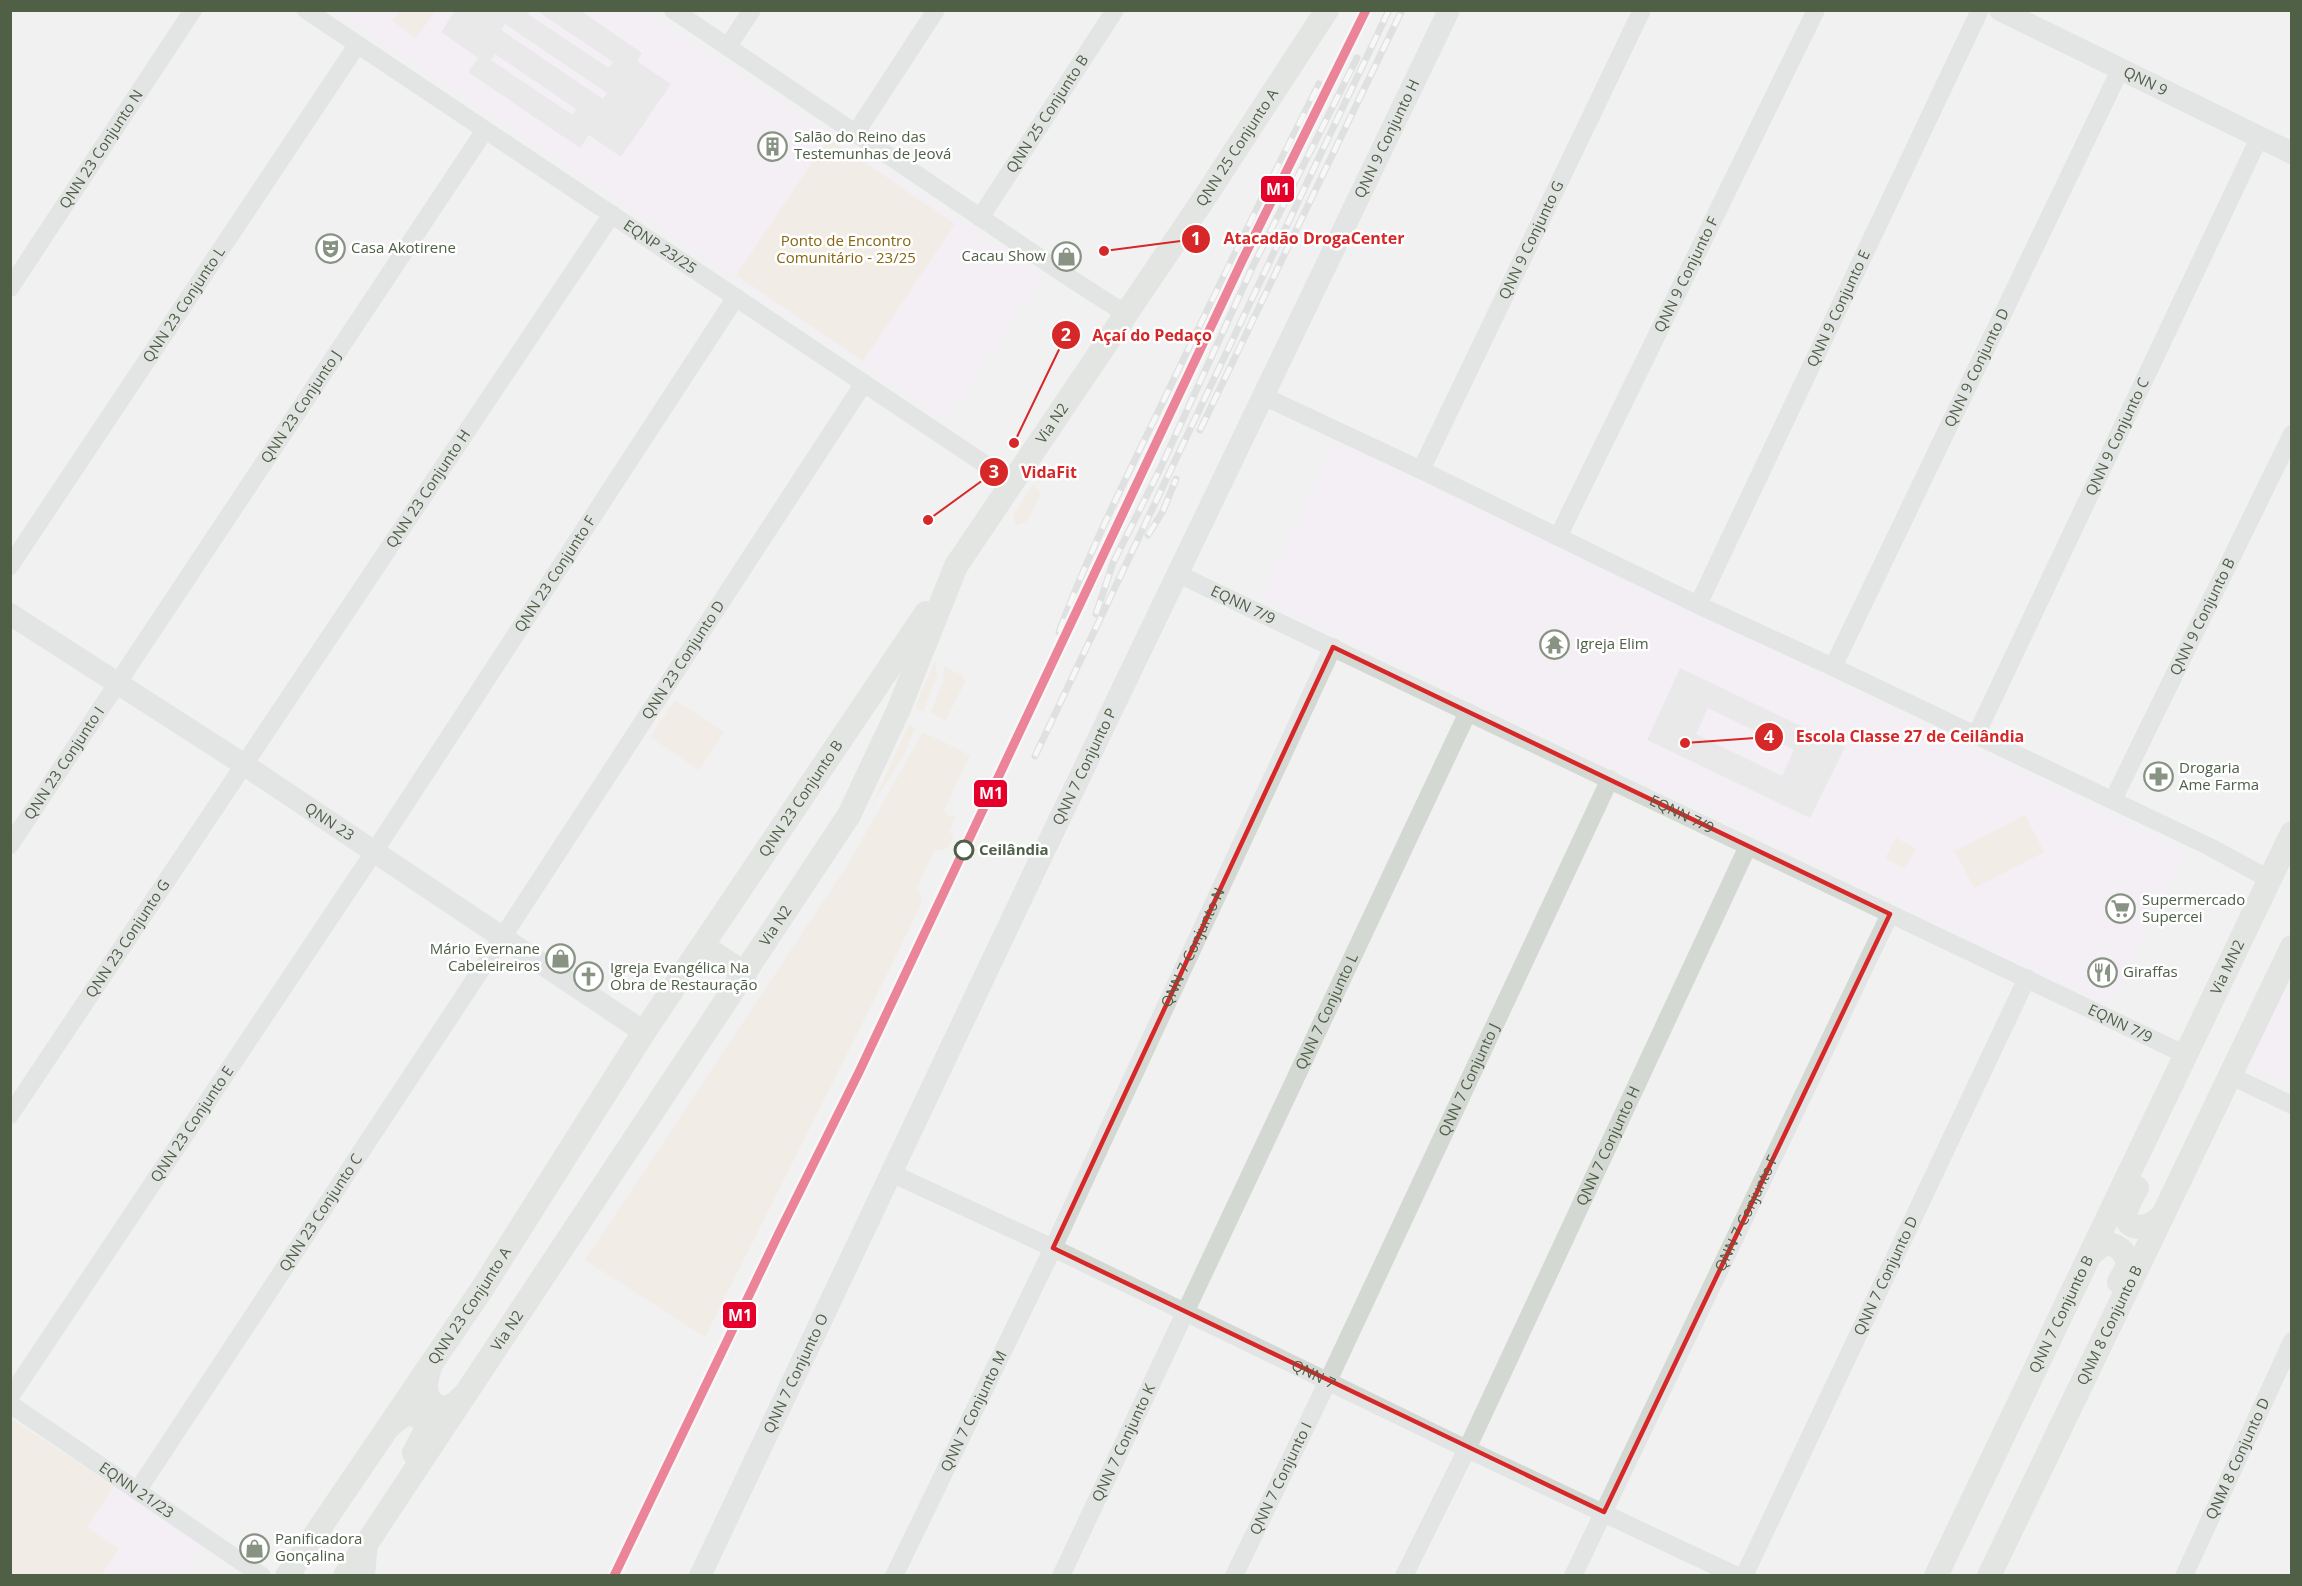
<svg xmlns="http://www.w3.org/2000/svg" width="2302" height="1586" viewBox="0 0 2302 1586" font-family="'Open Sans',sans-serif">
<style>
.commercial{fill:#f7edf8}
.education{fill:#e0e1e0;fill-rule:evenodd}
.green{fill:#f2e6d5}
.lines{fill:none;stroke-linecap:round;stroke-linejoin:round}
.minor{stroke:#d3d8d2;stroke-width:18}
.tertiary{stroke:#d3d8d2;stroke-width:22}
.secondary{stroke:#d2d7d1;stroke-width:24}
.rail-casing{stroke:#cbceca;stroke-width:7}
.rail{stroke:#fff;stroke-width:4.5;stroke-dasharray:14;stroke-linecap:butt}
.metro-1-casing{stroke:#fff;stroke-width:14}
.metro-1{stroke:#e4002b;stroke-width:9}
.marked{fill:none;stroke:#d62828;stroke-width:4.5;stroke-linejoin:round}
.stop-dot{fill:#fff;stroke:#4f6047;stroke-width:3}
.labels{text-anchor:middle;stroke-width:5;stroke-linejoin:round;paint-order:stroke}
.street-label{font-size:15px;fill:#4f6047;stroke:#fff}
.poi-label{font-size:15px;fill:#4f6047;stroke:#fff;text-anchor:start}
.park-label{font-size:15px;fill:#861;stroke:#fff}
.stop-label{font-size:15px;font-weight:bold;fill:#4f6047;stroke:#fff;text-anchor:start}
.leader{fill:none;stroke:#d62828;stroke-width:2}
.callout-dot{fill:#d62828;stroke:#fff;stroke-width:2}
.mark-label{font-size:18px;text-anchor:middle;font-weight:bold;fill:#fff}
.callout-label{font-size:16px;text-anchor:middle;font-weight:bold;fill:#d62828;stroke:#fff;stroke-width:5;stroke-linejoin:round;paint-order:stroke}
.line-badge{stroke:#fff;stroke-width:2}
.badge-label{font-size:16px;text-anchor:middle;font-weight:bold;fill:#fff}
</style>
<rect width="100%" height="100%" fill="#f1f1f2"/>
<g class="commercial">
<path d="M336,11H643L1042,276L946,420Z"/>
<path d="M1338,441L2184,850L2111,1007L1261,599Z"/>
<path d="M2291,977V1086L2248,1065Z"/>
<path d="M10,1417L200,1543L179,1575H11Z"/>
</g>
<g class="education">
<path d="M455,11H530L528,14L609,68L613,62L537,11H581L642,53L637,61L671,84L621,157L589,135L580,148L468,72L478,58L441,32ZM505,24L607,93L603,99L501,30ZM495,54L576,109L573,115L491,60Z"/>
<path d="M1680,668L1845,747L1810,818L1647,740ZM1708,708L1794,750L1782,776L1696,734Z"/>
</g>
<g class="green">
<path d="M400,11V10L435,11L416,38L392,21Z"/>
<path d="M829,138L955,224L863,361L736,275Z"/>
<path d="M1033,485L1041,492L1027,522L1016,525L1013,515Z"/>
<path d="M935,660L937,676L923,711L916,709V705Z"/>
<path d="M944,667L962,675L965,682L945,721L931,712L943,682Z"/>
<path d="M675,700L724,732L699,770L650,737Z"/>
<path d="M909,725L915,728L905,753L871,807Z"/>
<path d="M923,732L970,755L944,810L947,816H956L949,832L954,836L948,848L934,851L917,888L922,901L898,952L705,1337L585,1260L847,866Z"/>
<path d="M2025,815L2044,852L1974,888L1955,851Z"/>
<path d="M1896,838L1916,849L1904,869L1885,858Z"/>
<path d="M10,1418L114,1486L87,1527L119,1549L101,1575H11Z"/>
</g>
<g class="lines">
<g class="minor">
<path id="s1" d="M306,10L1013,483"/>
<path d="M673,10L1070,278L1126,314"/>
<path d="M728,46L752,10"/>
<path d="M855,134L936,10"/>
<path id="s2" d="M980,218L1115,10"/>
<path id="s3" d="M10,288L193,10"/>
<path d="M1263,396L1421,470L1698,605L1833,667L2208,846L2269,879"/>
<path id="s4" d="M1421,470L1642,10"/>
<path id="s5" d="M1558,537L1816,10"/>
<path id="s6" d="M10,566L357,45"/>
<path id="s7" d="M1178,574L2186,1055"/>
<path id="s8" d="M1698,605L1980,10"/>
<path id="s9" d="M1833,667L2120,70"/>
<path id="s10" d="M1976,735L2259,138"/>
<path id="s11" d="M2113,800L2292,434"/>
<path id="s12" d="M10,845L485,130"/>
<path d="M2229,1075L2292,1105"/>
<path id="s13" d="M10,1115L612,214"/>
<path id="s14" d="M891,1173L1053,1248L1467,1449L1737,1576"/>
<path id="s15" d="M10,1397L374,852L736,297"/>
<path id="s16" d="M10,1404L262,1576"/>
<path id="s17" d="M138,1490L502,938L864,383"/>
<path id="s18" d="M894,1576L1053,1248L1333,647"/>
<path id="s19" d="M1061,1576L1468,712"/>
<path id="s20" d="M1234,1576L1328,1381L1610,779"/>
<path id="s21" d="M1404,1576L1467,1449L1748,846"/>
<path id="s22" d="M1573,1576L1890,914"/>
<path id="s23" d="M1744,1576L2027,978"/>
<path id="s24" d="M2184,1576L2292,1341"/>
</g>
<g class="tertiary">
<path id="s25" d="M2000,10L2292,153"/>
<path id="s26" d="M10,614L243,764L644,1032"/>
<path d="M364,1576L367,1542"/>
<path id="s27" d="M700,1576L1035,870L1449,10"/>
</g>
<g class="secondary">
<path d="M703,946L745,974"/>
<path d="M2137,1188C2133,1195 2126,1206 2126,1214C2128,1235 2151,1226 2160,1218"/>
<path d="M2091,1254C2095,1251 2098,1247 2103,1245C2114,1241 2128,1252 2127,1264C2127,1270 2121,1277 2119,1282"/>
<path d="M430,1367C424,1387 422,1401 444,1409L456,1403L465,1394"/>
<path d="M388,1427L405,1414L411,1413L423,1420L427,1428L414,1453"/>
<path id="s28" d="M287,1576L482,1289L644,1032L926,613"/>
<path id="s29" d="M345,1576L849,815L898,711L956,566L1201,203L1327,10"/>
<path id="s30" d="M1936,1576L2292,833"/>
<path id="s31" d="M1989,1576L2292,947"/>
</g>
<defs>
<g id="rail">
<path d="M1200,430L1402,10"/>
<path d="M1148,535L1163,511L1176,479"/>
<path d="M1096,614L1113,563L1161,467L1253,266L1357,58"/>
<path d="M1059,632C1087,557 1123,484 1158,412C1211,302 1264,193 1319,84"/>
<path d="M1013,746L1242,261L1366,10"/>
<path d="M1035,756L1389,10"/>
</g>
</defs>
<use href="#rail" class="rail-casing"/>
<use href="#rail" class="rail"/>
<defs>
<path id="metro-1" d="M614,1576L779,1233L859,1072L1242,261L1366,10"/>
</defs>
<use href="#metro-1" class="metro-1-casing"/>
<use href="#metro-1" class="metro-1"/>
</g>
<path d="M0 0H2302V1586H0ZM1333,647L1890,914L1604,1512L1053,1248Z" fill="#f1f1f2" fill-opacity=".55" fill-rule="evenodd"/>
<path class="marked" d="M1333,647L1890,914L1604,1512L1053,1248Z"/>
<defs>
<symbol id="building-ring" viewBox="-11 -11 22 22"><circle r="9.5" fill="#fff" stroke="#889383" stroke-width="1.5"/><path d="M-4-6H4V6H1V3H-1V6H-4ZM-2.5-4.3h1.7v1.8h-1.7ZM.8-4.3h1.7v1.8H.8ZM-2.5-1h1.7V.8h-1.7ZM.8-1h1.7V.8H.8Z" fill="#889383"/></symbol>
<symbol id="theatre-ring" viewBox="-11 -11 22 22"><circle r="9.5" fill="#fff" stroke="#889383" stroke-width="1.5"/><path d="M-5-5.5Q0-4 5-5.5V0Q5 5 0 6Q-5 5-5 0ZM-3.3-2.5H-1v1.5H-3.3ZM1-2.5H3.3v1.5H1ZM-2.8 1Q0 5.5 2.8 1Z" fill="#889383"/></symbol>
<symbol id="shop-ring" viewBox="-11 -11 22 22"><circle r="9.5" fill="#fff" stroke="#889383" stroke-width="1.5"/><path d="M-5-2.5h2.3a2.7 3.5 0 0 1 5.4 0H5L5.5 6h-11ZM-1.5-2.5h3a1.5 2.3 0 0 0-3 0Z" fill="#889383"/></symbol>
<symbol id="temple-ring" viewBox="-11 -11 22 22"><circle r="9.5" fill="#fff" stroke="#889383" stroke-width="1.5"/><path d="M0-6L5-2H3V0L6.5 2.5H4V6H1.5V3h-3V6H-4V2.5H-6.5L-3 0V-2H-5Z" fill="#889383"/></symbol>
<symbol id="pharmacy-ring" viewBox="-11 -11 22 22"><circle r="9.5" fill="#fff" stroke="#889383" stroke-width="1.5"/><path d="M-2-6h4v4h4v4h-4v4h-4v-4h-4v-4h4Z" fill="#889383"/></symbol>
<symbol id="supermarket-ring" viewBox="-11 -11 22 22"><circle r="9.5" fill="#fff" stroke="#889383" stroke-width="1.5"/><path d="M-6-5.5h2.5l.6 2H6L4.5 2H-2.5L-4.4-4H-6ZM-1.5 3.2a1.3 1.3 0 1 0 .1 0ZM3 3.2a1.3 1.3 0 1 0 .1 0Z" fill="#889383"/></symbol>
<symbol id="restaurant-ring" viewBox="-11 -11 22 22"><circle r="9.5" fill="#fff" stroke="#889383" stroke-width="1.5"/><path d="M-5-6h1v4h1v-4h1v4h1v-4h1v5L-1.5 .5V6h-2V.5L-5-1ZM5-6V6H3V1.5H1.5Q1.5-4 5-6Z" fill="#889383"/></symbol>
<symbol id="church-ring" viewBox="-11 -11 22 22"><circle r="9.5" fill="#fff" stroke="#889383" stroke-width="1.5"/><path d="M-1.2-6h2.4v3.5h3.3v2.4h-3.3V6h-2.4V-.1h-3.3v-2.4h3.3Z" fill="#889383"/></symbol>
</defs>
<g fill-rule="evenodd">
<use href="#building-ring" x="756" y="130" width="33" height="33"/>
<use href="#theatre-ring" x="314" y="232" width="33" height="33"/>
<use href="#shop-ring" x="1050" y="240" width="33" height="33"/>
<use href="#temple-ring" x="1538" y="628" width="33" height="33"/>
<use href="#pharmacy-ring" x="2142" y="760" width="33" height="33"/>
<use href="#supermarket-ring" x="2104" y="892" width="33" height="33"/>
<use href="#shop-ring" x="544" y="942" width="33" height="33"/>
<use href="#restaurant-ring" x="2086" y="956" width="33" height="33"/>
<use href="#church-ring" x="572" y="960" width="33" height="33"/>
<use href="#shop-ring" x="238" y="1532" width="33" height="33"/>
</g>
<circle class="stop-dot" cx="964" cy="850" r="9"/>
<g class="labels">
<g class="street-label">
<text dy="5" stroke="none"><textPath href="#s25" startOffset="162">QNN 9</textPath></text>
<text dy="5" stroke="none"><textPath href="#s2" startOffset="124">QNN 25 Conjunto B</textPath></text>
<text dy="5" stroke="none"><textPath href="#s27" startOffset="1593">QNN 9 Conjunto H</textPath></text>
<text dy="5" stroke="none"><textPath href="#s29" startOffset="1688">QNN 25 Conjunto A</textPath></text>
<text dy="5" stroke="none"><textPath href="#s3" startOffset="166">QNN 23 Conjunto N</textPath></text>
<text dy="5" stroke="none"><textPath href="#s4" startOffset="255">QNN 9 Conjunto G</textPath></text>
<text dy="5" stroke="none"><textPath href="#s1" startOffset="426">EQNP 23/25</textPath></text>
<text dy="5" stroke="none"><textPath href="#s5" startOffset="292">QNN 9 Conjunto F</textPath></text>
<text dy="5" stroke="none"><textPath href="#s6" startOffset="314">QNN 23 Conjunto L</textPath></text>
<text dy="5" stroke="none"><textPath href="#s8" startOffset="328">QNN 9 Conjunto E</textPath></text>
<text dy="5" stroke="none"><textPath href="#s9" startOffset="332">QNN 9 Conjunto D</textPath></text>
<text dy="5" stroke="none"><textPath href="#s12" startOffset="526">QNN 23 Conjunto J</textPath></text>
<text dy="5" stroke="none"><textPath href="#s29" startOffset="1356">Via N2</textPath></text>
<text dy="5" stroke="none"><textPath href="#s10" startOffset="330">QNN 9 Conjunto C</textPath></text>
<text dy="5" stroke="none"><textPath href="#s13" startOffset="753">QNN 23 Conjunto H</textPath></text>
<text dy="5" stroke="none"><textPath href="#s15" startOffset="987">QNN 23 Conjunto F</textPath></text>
<text dy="5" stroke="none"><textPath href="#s7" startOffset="72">EQNN 7/9</textPath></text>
<text dy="5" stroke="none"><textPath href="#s11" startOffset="204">QNN 9 Conjunto B</textPath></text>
<text dy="5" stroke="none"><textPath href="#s17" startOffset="993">QNN 23 Conjunto D</textPath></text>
<text dy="5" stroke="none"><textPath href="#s12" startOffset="98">QNN 23 Conjunto I</textPath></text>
<text dy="5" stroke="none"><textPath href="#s27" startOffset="896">QNN 7 Conjunto P</textPath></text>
<text dy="5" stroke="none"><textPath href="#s28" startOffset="932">QNN 23 Conjunto B</textPath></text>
<text dy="5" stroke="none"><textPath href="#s7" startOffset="558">EQNN 7/9</textPath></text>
<text dy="5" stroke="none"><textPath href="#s26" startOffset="381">QNN 23</textPath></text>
<text dy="5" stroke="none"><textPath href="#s29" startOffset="780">Via N2</textPath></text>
<text dy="5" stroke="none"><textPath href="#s13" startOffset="212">QNN 23 Conjunto G</textPath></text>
<text dy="5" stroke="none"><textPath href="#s18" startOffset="696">QNN 7 Conjunto N</textPath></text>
<text dy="5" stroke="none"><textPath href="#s30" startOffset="675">Via MN2</textPath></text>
<text dy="5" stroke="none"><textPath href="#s19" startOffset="624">QNN 7 Conjunto L</textPath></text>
<text dy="5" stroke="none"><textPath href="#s7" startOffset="1044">EQNN 7/9</textPath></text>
<text dy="5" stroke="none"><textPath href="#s20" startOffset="549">QNN 7 Conjunto J</textPath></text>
<text dy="5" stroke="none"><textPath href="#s15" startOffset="328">QNN 23 Conjunto E</textPath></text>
<text dy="5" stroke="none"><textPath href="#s21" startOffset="476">QNN 7 Conjunto H</textPath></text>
<text dy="5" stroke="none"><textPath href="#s22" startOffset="402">QNN 7 Conjunto F</textPath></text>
<text dy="5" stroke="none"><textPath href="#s17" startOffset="332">QNN 23 Conjunto C</textPath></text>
<text dy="5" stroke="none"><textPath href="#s23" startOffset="332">QNN 7 Conjunto D</textPath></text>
<text dy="5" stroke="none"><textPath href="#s28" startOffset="326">QNN 23 Conjunto A</textPath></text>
<text dy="5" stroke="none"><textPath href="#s30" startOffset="290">QNN 7 Conjunto B</textPath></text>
<text dy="5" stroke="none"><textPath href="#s31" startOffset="278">QNM 8 Conjunto B</textPath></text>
<text dy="5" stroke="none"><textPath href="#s29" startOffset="294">Via N2</textPath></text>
<text dy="5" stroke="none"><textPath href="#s27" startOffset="224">QNN 7 Conjunto O</textPath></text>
<text dy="5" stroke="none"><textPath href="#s14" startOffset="468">QNN 7</textPath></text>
<text dy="5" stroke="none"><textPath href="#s18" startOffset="183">QNN 7 Conjunto M</textPath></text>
<text dy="5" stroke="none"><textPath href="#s19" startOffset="147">QNN 7 Conjunto K</textPath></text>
<text dy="5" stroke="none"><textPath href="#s24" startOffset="129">QNM 8 Conjunto D</textPath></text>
<text dy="5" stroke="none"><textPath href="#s20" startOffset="108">QNN 7 Conjunto I</textPath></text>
<text dy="5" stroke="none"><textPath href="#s16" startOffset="153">EQNN 21/23</textPath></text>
</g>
<g class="poi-label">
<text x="794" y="142">Salão do Reino das<tspan x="794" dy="17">Testemunhas de Jeová</tspan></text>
<text x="351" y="253">Casa Akotirene</text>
<text x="1046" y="261" text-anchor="end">Cacau Show</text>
<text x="1576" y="649">Igreja Elim</text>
<text x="2179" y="773">Drogaria<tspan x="2179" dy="17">Ame Farma</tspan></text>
<text x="2142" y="905">Supermercado<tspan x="2142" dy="17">Supercei</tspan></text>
<text x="540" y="954" text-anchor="end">Mário Evernane<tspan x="540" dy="17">Cabeleireiros</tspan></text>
<text x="610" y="973">Igreja Evangélica Na<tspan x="610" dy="17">Obra de Restauração</tspan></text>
<text x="2123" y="977">Giraffas</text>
<text x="275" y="1544">Panificadora<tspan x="275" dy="17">Gonçalina</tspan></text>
</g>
<g class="park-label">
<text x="846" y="246">Ponto de Encontro<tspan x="846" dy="17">Comunitário - 23/25</tspan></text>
</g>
<g class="stop-label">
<text x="979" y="855">Ceilândia</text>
</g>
</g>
<path class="leader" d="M1104 251L1196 239M1014 443L1066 335M928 520L994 472M1685 743L1769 737"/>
<g class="callout-dot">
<circle cx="1104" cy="251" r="6"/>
<circle cx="1014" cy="443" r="6"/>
<circle cx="928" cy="520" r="6"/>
<circle cx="1685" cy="743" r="6"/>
<circle cx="1196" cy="239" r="15"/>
<circle cx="1066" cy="335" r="15"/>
<circle cx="994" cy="472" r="15"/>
<circle cx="1769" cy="737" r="15"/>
</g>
<g class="mark-label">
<text x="1196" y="245">1</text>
<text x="1066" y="341">2</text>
<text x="994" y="478">3</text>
<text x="1769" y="743">4</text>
</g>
<g class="callout-label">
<text x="1314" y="244">Atacadão DrogaCenter</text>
<text x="1152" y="341">Açaí do Pedaço</text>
<text x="1049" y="478">VidaFit</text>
<text x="1910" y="742">Escola Classe 27 de Ceilândia</text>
</g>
<g class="line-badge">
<rect x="1260" y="175" width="35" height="28" rx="6" fill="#e4002b"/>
<rect x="973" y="779" width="35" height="29" rx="6" fill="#e4002b"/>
<rect x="722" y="1301" width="35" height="28" rx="6" fill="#e4002b"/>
</g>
<g class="badge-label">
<text x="1278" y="195">M1</text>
<text x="991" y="799">M1</text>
<text x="740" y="1321">M1</text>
</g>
<rect width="2302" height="1586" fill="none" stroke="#4f6047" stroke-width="24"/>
</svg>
